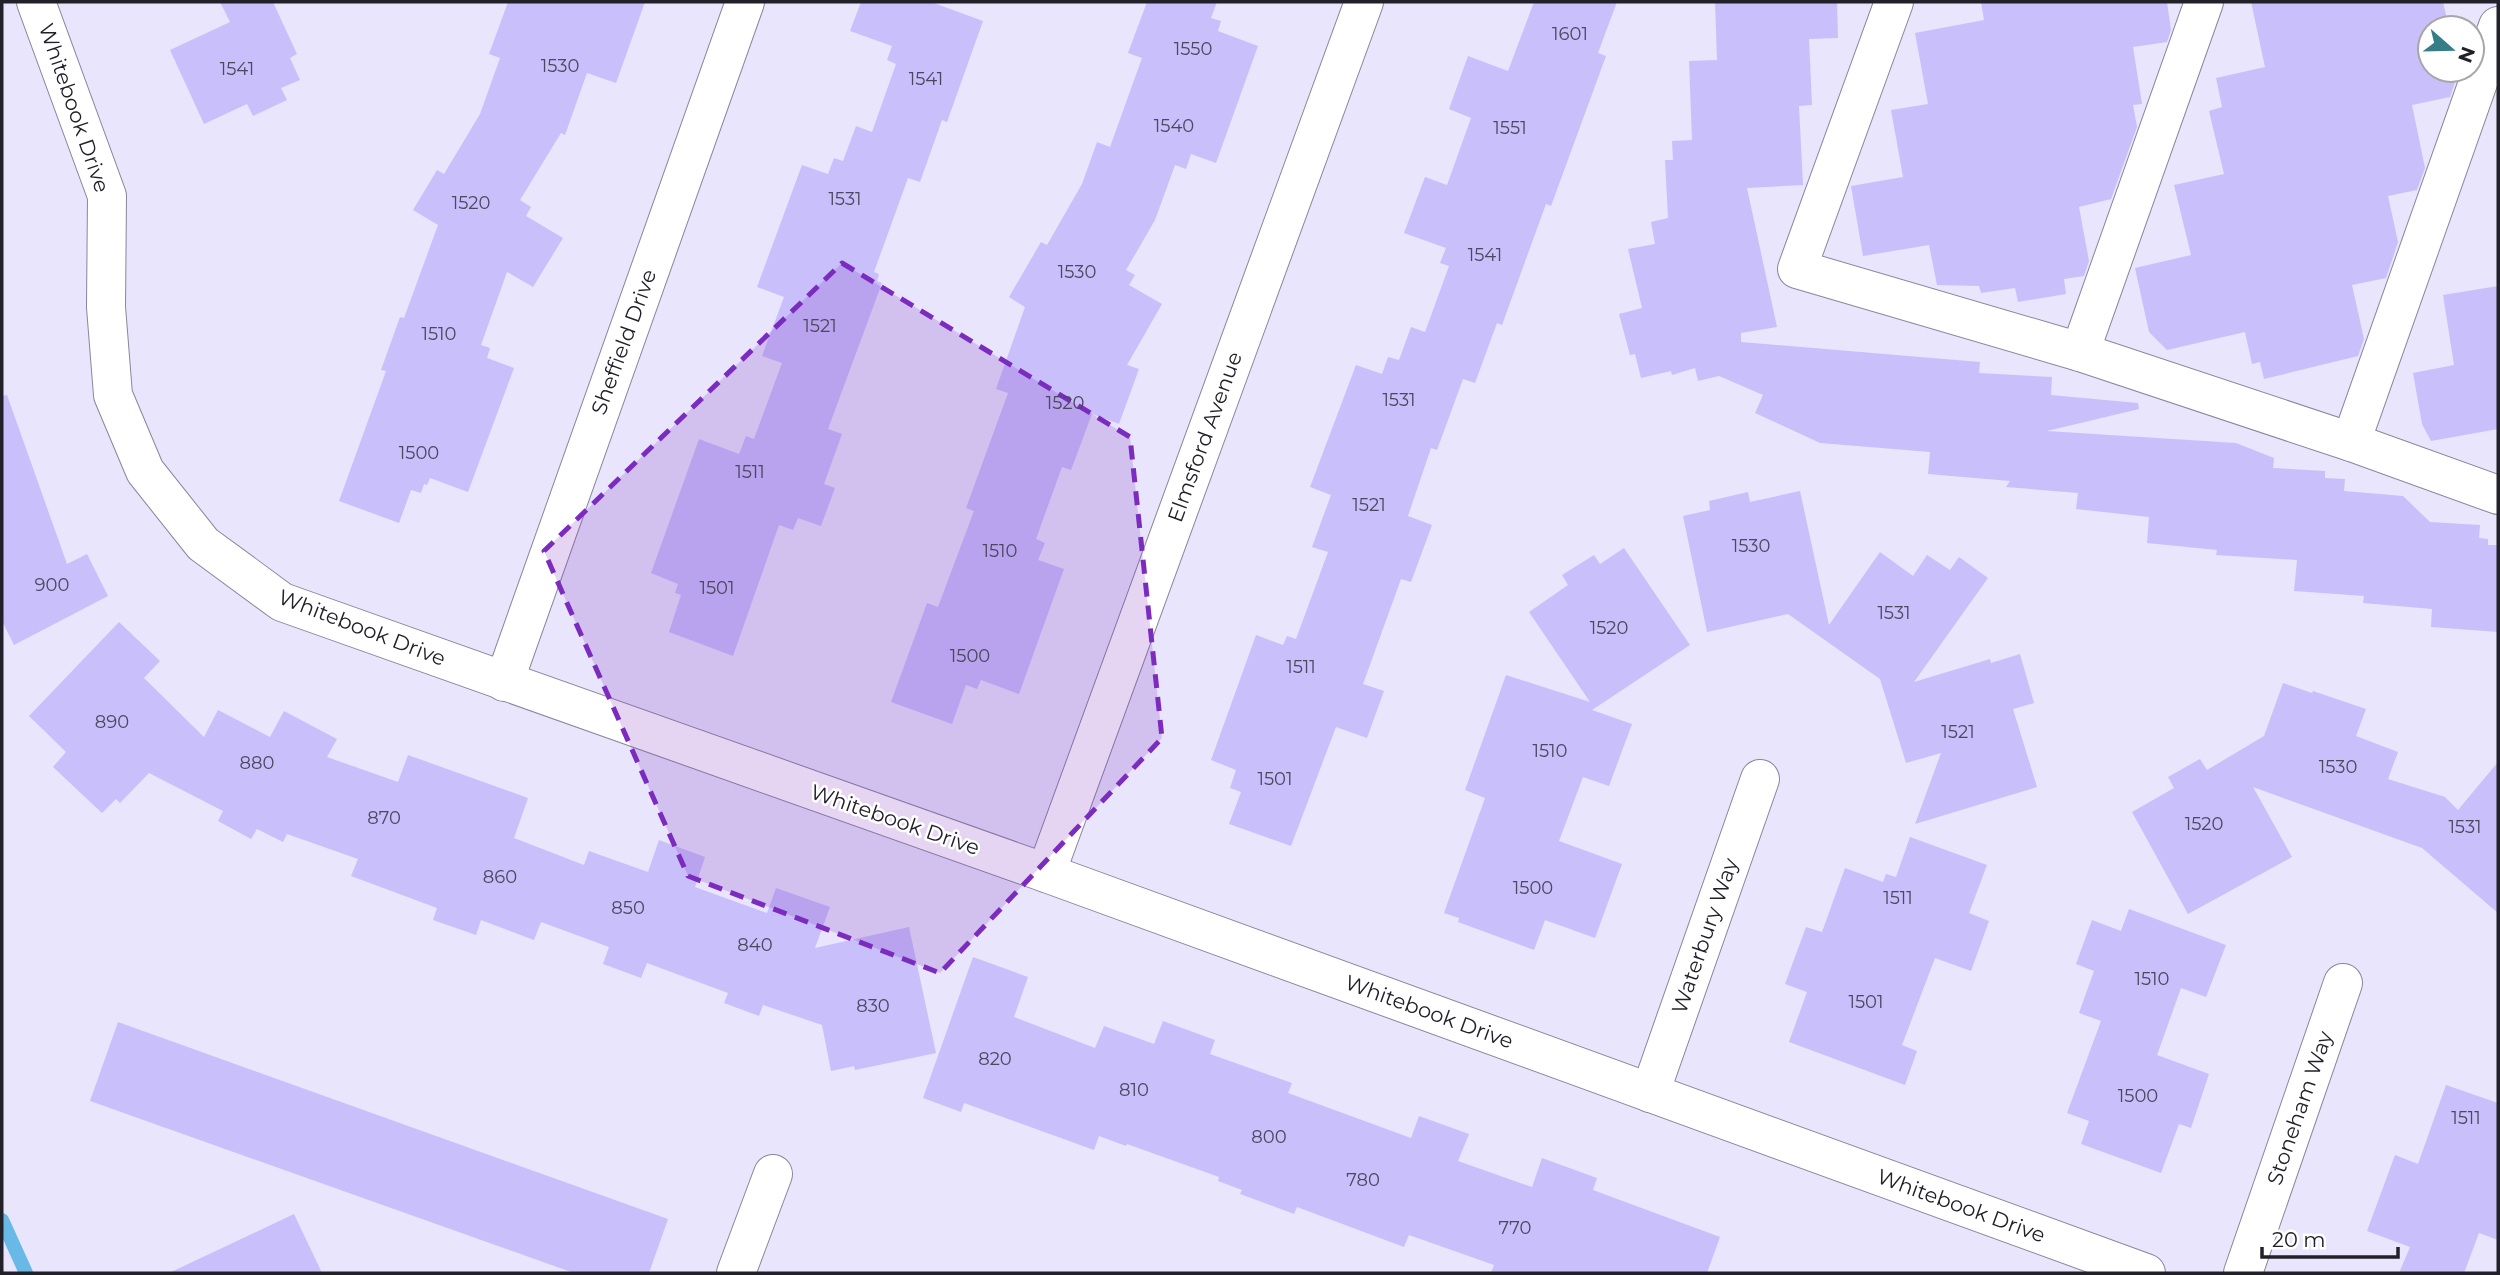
<svg xmlns="http://www.w3.org/2000/svg" width="2500" height="1275" viewBox="0 0 2500 1275" font-family="Montserrat,sans-serif">
<style>
.lines{fill:none;stroke-linecap:round;stroke-linejoin:round}
.stream{stroke:#69b9e7;stroke-width:14}
.building{fill:#c9c0fb}
.minor-casing{stroke:#89869b;stroke-width:40}
.minor{stroke:#fff;stroke-width:38}
.marked{fill:#7b2cbf;fill-opacity:0.2;stroke:#7b2cbf;stroke-width:5;stroke-dasharray:14 9;stroke-linejoin:round}
.labels{text-anchor:middle;stroke-width:5;stroke-linejoin:round;paint-order:stroke}
.number-label{font-size:18px;fill:#4c485e}
.street-label{font-size:21px;fill:#222029;stroke:#fff}
</style>
<rect width="100%" height="100%" fill="#e8e5fc"/>
<g class="lines">
<path class="stream" d="M2,1220L26,1273"/>
</g>
<g class="building">
<path d="M220,2H273L297,54L290,58L300,80L281,88L287,100L253,116L247,104L204,124L170,50L230,22Z"/>
<path d="M508,2H645L616,83L587,73L565,135L561,133L520,200L531,207L526,216L563,238L533,287L507,272L481,345L490,348L487,358L514,368L468,492L430,478L427,485L424,484L421,493L411,490L399,523L339,501L386,371L381,370L400,317L404,318L438,225L413,210L437,170L444,174L480,114L500,58L489,54Z"/>
<path d="M861,2H931L983,21L947,122L942,120L920,182L908,178L874,272L879,274L877,281L882,283L828,429L842,434L824,484L835,488L821,526L798,518L793,530L779,525L733,656L669,632L681,595L675,593L678,584L651,573L699,439L739,454L746,436L754,439L782,363L762,356L784,297L757,287L802,165L828,174L834,158L843,161L856,126L872,132L896,64L887,60L892,46L850,31Z"/>
<path d="M1147,2H1217L1211,18L1221,21L1218,31L1258,46L1216,163L1191,154L1186,169L1175,165L1155,220L1126,270L1135,275L1129,285L1162,304L1127,365L1139,369L1119,424L1092,414L1071,470L1062,467L1036,539L1045,543L1038,560L1064,569L1019,694L981,680L977,689L966,685L952,724L891,702L927,603L938,607L974,511L966,508L1008,393L996,389L1025,307L1009,297L1041,242L1047,245L1082,184L1097,142L1110,147L1142,58L1128,53Z"/>
<path d="M1534,2H1617L1598,53L1606,56L1551,206L1546,204L1502,325L1497,323L1475,383L1463,379L1437,450L1431,448L1408,516L1432,525L1411,582L1401,579L1363,684L1384,691L1367,738L1336,727L1291,846L1229,824L1241,792L1230,788L1236,770L1211,760L1256,635L1283,645L1287,636L1296,639L1328,552L1312,547L1331,495L1310,487L1356,365L1382,374L1388,357L1399,360L1411,327L1425,332L1449,266L1440,263L1446,248L1404,233L1425,177L1447,185L1471,118L1449,109L1468,56L1508,71Z"/>
<path d="M1715,2H1837L1838,38L1809,39L1812,105L1799,106L1803,185L1747,188L1777,327L1741,333V342L1980,362L1979,373L2052,377L2051,395L2138,403L2139,409L2047,431L2236,443L2274,458L2273,468L2325,471V478L2345,479L2344,491L2403,496L2430,522L2480,525L2479,538L2488,539V545H2498V632L2431,627L2432,609L2363,603L2364,596L2294,591L2297,560L2216,555L2217,550L2147,543L2149,517L2076,509L2078,493L2006,487L2010,481L1928,474L1930,452L1820,443L1755,413L1763,395L1719,376L1698,381L1695,368L1672,375L1671,371L1641,378L1635,354L1630,355L1619,314L1642,308L1628,249L1655,244L1651,222L1668,218L1665,160H1673L1672,141L1692,140L1689,61L1717,60Z"/>
<path d="M1981,2H2167L2171,30L2167,42L2133,47L2142,104L2133,105L2137,127L2111,199L2079,207L2089,261L2084,276L2064,279L2066,294L2018,302L2015,288L1981,293L1979,286L1937,285L1929,245L1863,256L1851,186L1903,177L1891,110L1928,104L1915,33L1984,20Z"/>
<path d="M2251,2H2443L2449,28H2430V70H2458V73L2450,97L2412,105L2425,168L2417,190L2388,196L2398,242L2386,278L2352,285L2364,339L2358,356L2264,379L2260,362L2252,364L2245,332L2167,350L2149,332L2135,268L2191,255L2174,185L2224,174L2209,111L2222,107L2216,78L2265,67Z"/>
<path d="M2498,286V429L2431,441L2422,424L2413,373L2454,365L2443,295Z"/>
<path d="M7,395L67,564L87,554L108,596L14,645L2,621V396Z"/>
<path d="M1800,491L1829,625L1880,552L1913,576L1927,555L1950,570L1959,557L1988,578L1914,682L1990,659L1991,663L2020,654L2034,703L2013,709L2037,787L1915,824L1941,753L1906,763L1880,679L1788,614L1707,632L1683,516L1710,510L1709,501L1748,492L1750,502Z"/>
<path d="M1624,548L1690,645L1592,710L1632,724L1609,786L1583,777L1559,841L1622,864L1595,938L1545,920L1534,950L1458,922L1459,918L1444,913L1485,798L1465,790L1506,675L1590,702L1529,612L1568,585L1562,575L1594,555L1600,564Z"/>
<path d="M119,622L160,661L144,678L204,737L218,710L270,737L284,711L337,739L327,757L398,782L408,755L528,798L514,838L584,865L589,851L648,872L659,840L705,857L695,887L767,913L776,888L830,907L815,948L909,927L936,1053L855,1070L854,1066L831,1071L822,1025L763,1005L759,1016L724,1003L728,993L647,963L641,978L603,964L609,947L541,922L534,940L481,920L476,935L433,920L437,908L351,876L358,859L287,834L283,842L257,829L251,839L218,821L223,811L149,773L120,803L116,799L102,813L53,767L66,752L29,716Z"/>
<path d="M2283,683L2312,693L2313,691L2366,709L2356,736L2398,752L2388,779L2445,797L2458,810L2498,762V913L2422,848L2253,787L2292,857L2188,914L2132,812L2174,788L2168,777L2200,759L2207,770L2264,736Z"/>
<path d="M1910,837L1987,865L1969,913L1989,921L1971,971L1935,958L1902,1045L1917,1051L1905,1085L1789,1042L1807,992L1785,984L1806,927L1822,932L1845,868L1883,882L1886,874L1896,877Z"/>
<path d="M2129,909L2226,945L2206,997L2181,988L2157,1055L2209,1074L2191,1128L2179,1124L2161,1173L2081,1144L2089,1121L2067,1113L2101,1021L2079,1013L2094,971L2076,964L2092,920L2121,931Z"/>
<path d="M973,957L1028,977L1014,1017L1095,1048L1104,1026L1154,1044L1163,1021L1215,1040L1210,1054L1292,1083L1288,1093L1411,1138L1419,1116L1469,1134L1458,1161L1532,1187L1542,1158L1597,1178L1593,1190L1720,1237L1707,1273H1491L1494,1265L1409,1235L1404,1247L1297,1207L1294,1214L1240,1194L1242,1190L1218,1181L1219,1177L1127,1144L1126,1146L1099,1136L1094,1150L964,1103L961,1112L923,1098Z"/>
<path d="M118,1022L668,1219L649,1273H574L90,1101Z"/>
<path d="M2446,1085L2498,1103V1240L2479,1233L2464,1273H2399L2410,1247L2367,1231L2395,1155L2418,1164Z"/>
<path d="M294,1214L322,1273H169Z"/>
</g>
<g class="lines">
<defs>
<g id="minor">
<path d="M36,2L107,196L106,307L113,395L145,471L203,544L282,602L1046,873L2146,1273"/>
<path d="M1894,2L1797,269L2080,352L2351,442L2498,495"/>
<path d="M2080,352L2204,2"/>
<path d="M2351,442L2498,26"/>
<path d="M504,682L745,2"/>
<path d="M1046,873L1364,2"/>
<path d="M1650,1093L1760,779"/>
<path d="M736,1273L773,1174"/>
<path d="M2243,1273L2343,983"/>
</g>
</defs>
<use href="#minor" class="minor-casing"/>
<use href="#minor" class="minor"/>
</g>
<path class="marked" d="M842,263L1130,437L1162,738L940,973L688,876L544,551Z"/>
<g class="labels">
<g class="number-label">
<text x="1570" y="40">1601</text>
<text x="1193" y="55">1550</text>
<text x="560" y="72">1530</text>
<text x="237" y="75">1541</text>
<text x="926" y="85">1541</text>
<text x="1174" y="132">1540</text>
<text x="1510" y="134">1551</text>
<text x="845" y="205">1531</text>
<text x="471" y="209">1520</text>
<text x="1485" y="261">1541</text>
<text x="1077" y="278">1530</text>
<text x="820" y="332">1521</text>
<text x="439" y="340">1510</text>
<text x="1399" y="406">1531</text>
<text x="1065" y="409">1520</text>
<text x="419" y="459">1500</text>
<text x="750" y="478">1511</text>
<text x="1369" y="511">1521</text>
<text x="1751" y="552">1530</text>
<text x="1000" y="557">1510</text>
<text x="52" y="591">900</text>
<text x="717" y="594">1501</text>
<text x="1894" y="619">1531</text>
<text x="1609" y="634">1520</text>
<text x="970" y="662">1500</text>
<text x="1301" y="673">1511</text>
<text x="112" y="728">890</text>
<text x="1958" y="738">1521</text>
<text x="1550" y="757">1510</text>
<text x="257" y="769">880</text>
<text x="2338" y="773">1530</text>
<text x="1275" y="785">1501</text>
<text x="384" y="824">870</text>
<text x="2204" y="830">1520</text>
<text x="2465" y="833">1531</text>
<text x="500" y="883">860</text>
<text x="1533" y="894">1500</text>
<text x="1898" y="904">1511</text>
<text x="628" y="914">850</text>
<text x="755" y="951">840</text>
<text x="2152" y="985">1510</text>
<text x="1866" y="1008">1501</text>
<text x="873" y="1012">830</text>
<text x="995" y="1065">820</text>
<text x="1134" y="1096">810</text>
<text x="2138" y="1102">1500</text>
<text x="2466" y="1124">1511</text>
<text x="1269" y="1143">800</text>
<text x="1363" y="1186">780</text>
<text x="1515" y="1234">770</text>
</g>
<g class="street-label">
<text transform="translate(74 108) rotate(71)" y="7">Whitebook Drive</text>
<text transform="translate(624 342) rotate(-70)" y="7">Sheffield Drive</text>
<text transform="translate(1205 437) rotate(-70)" y="7">Elmsford Avenue</text>
<text transform="translate(362 628) rotate(21)" y="7">Whitebook Drive</text>
<text transform="translate(895 820) rotate(19)" y="7">Whitebook Drive</text>
<text transform="translate(1705 936) rotate(-71)" y="7">Waterbury Way</text>
<text transform="translate(1429 1012) rotate(20)" y="7">Whitebook Drive</text>
<text transform="translate(2300 1108) rotate(-71)" y="7">Stoneham Way</text>
<text transform="translate(1961 1206) rotate(20)" y="7">Whitebook Drive</text>
</g>
</g>
<rect width="2500" height="1275" fill="none" stroke="#222029" stroke-width="7"/>
<g transform="translate(2451 49) rotate(110)"><circle r="33" fill="#ffffff" stroke="#a7a6a9" stroke-width="2"/>
<path d="M0-5L12 26L0 18L-12 26Z" fill="#367e87"/>
<text y="-10" font-size="19" font-weight="bold" text-anchor="middle" fill="#222029">N</text>
</g>
<path d="M2262 1247v10h136v-10" fill="none" stroke="#222029" stroke-width="3.5"/>
<text x="2272" y="1247" font-size="21" fill="#222029" stroke="#ffffff" stroke-width="5" paint-order="stroke">20 m</text>
</svg>
